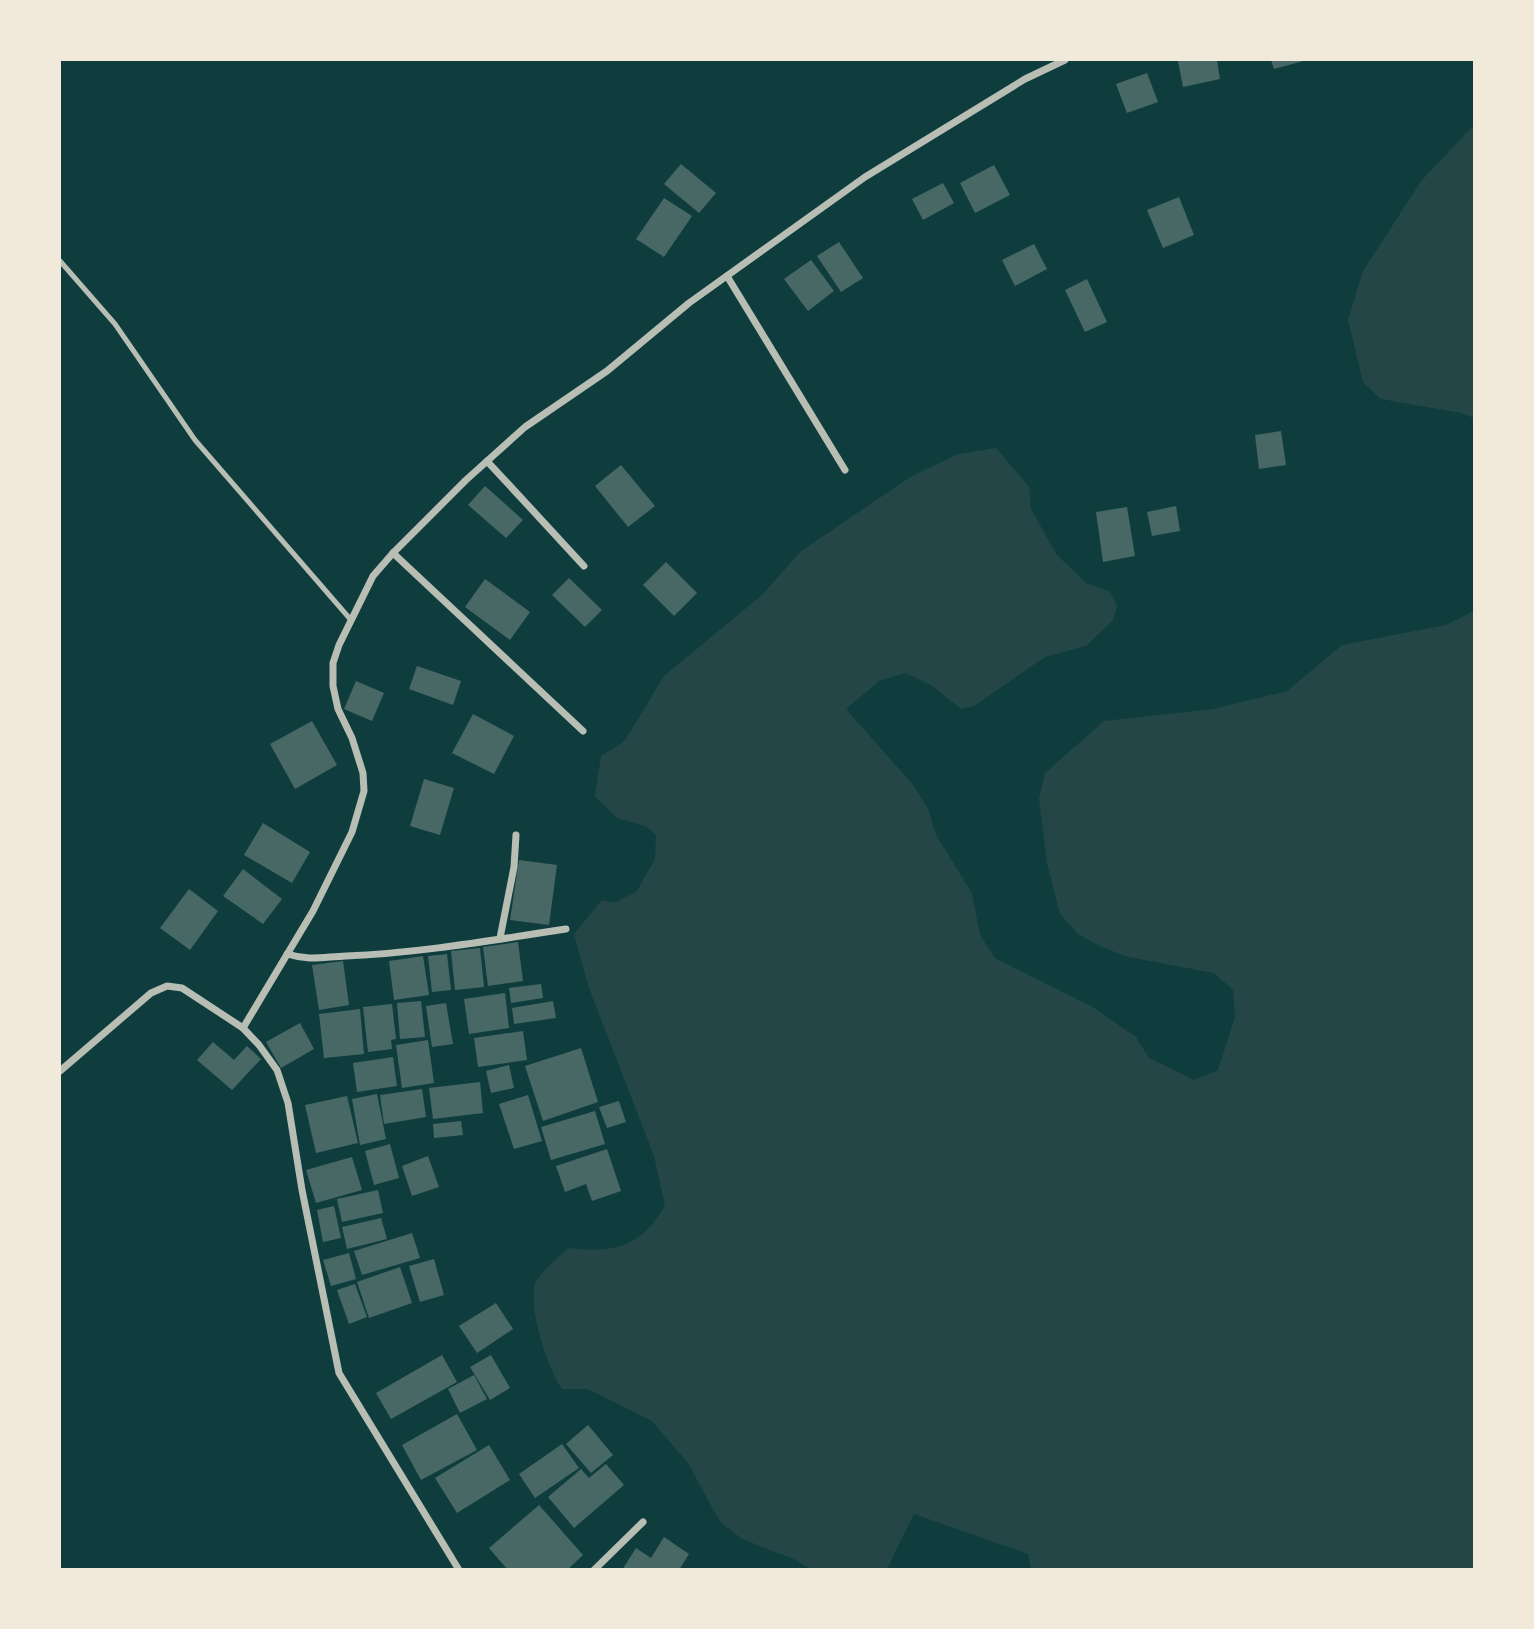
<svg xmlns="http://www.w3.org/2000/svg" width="1534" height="1629" viewBox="0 0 1534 1629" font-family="Ubuntu,sans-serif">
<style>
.green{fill:#244646}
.building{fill:#486865}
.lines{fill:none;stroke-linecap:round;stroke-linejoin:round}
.service{stroke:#b8beb3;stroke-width:5}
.minor{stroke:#b8beb3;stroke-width:7}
</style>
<rect width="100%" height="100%" fill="#0f3d3e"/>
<g class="green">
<path d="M1474,125V418L1461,413L1381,399L1363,382L1348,320L1363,271L1422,180Z"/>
<path d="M996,448L1029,487L1031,509L1056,554L1086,583L1109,591L1117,606L1113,620L1086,646L1045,657L974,706L961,709L931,685L905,673L879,681L846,709L914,786L928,809L936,835L972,893L980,935L995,958L1091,1006L1136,1037L1149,1058L1194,1080L1218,1070L1235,1017L1233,990L1214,973L1128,957L1102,947L1079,935L1060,914L1047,863L1039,799L1045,773L1104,721L1213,709L1287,691L1342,645L1446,625L1474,611V1569H1031L1028,1554L914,1514L887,1569H810L794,1559L742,1539L720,1522L688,1463L652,1421L588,1389H562C548,1370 528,1308 535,1284C538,1275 560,1256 568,1248C614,1253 640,1248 665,1206L654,1156L589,988L574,934L602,900L614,903L637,891L655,859L656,835L645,826L617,818L595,796L601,756L624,742L664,676L762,595L801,551L912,476L958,454Z"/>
</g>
<g class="building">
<path d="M1185,60H1217L1220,79L1183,87L1178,61Z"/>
<path d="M1271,60H1307L1274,69Z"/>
<path d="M1147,73L1158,102L1127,113L1116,84Z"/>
<path d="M681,164L716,193L699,213L664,184Z"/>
<path d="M994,165L1010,195L975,213L960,183Z"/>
<path d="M943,183L954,203L923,220L912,199Z"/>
<path d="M1179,197L1194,235L1163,248L1147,210Z"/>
<path d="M664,198L692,216L664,257L636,239Z"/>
<path d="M839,242L863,278L841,292L817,256Z"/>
<path d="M1034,244L1047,269L1015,286L1002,260Z"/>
<path d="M811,260L834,291L808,311L784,279Z"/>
<path d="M1087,279L1107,322L1085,332L1065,290Z"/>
<path d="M1281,431L1286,465L1259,469L1255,435Z"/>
<path d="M621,465L655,506L628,527L595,486Z"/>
<path d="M485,486L523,520L506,538L468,505Z"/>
<path d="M1176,506L1180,531L1152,536L1147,512Z"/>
<path d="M1127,507L1135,556L1103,562L1096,512Z"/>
<path d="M666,562L697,593L674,616L643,585Z"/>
<path d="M569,578L602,610L585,627L552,595Z"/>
<path d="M485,579L530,612L510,640L465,607Z"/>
<path d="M417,666L461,681L453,705L409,689Z"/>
<path d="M356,681L384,693L372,721L344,709Z"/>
<path d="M473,714L514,736L494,774L452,753Z"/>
<path d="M312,721L337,765L295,789L270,744Z"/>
<path d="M424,779L454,788L440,835L410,826Z"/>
<path d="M263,823L310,852L292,883L244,855Z"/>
<path d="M519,860L557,865L549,925L510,920Z"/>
<path d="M243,869L282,899L263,924L223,896Z"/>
<path d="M189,889L218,911L190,950L160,928Z"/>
<path d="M518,942L523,981L488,986L483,947Z"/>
<path d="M480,948L484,987L455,990L451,951Z"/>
<path d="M447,954L451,990L432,992L428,956Z"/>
<path d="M423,956L429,995L394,1000L389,961Z"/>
<path d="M343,961L349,1005L319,1010L312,965Z"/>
<path d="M541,984L543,998L511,1003L509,988Z"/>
<path d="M505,993L509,1028L469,1034L464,999Z"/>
<path d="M421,1001L425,1037L400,1039L397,1003Z"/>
<path d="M553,1001L556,1018L514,1024L512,1008Z"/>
<path d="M446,1003L453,1044L432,1047L426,1006Z"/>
<path d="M392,1004L396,1039L391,1040L392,1049L368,1052L363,1007Z"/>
<path d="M360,1009L364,1054L324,1058L319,1014Z"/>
<path d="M300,1023L314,1049L281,1068L266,1042Z"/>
<path d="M523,1031L527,1060L478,1067L474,1038Z"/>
<path d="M428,1040L434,1083L402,1088L396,1045Z"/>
<path d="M213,1042L234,1060L247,1046L261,1059L232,1090L197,1060Z"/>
<path d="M581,1048L598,1102L543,1121L525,1066Z"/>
<path d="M393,1057L397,1086L357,1092L353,1063Z"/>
<path d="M509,1065L514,1088L491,1093L486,1071Z"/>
<path d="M480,1082L483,1113L433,1119L429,1088Z"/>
<path d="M422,1089L426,1117L384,1124L380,1095Z"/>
<path d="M377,1094L386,1139L360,1145L352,1099Z"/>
<path d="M528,1095L542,1141L514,1149L499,1104Z"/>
<path d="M347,1096L358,1143L316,1153L305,1105Z"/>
<path d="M619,1101L626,1122L607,1128L599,1107Z"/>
<path d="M595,1111L605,1144L551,1160L541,1127Z"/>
<path d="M461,1121L463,1135L434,1138L433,1124Z"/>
<path d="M390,1144L399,1178L374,1185L365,1151Z"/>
<path d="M607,1149L621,1191L592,1201L586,1184L565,1192L556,1166Z"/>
<path d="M428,1156L439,1187L412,1196L402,1166Z"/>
<path d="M352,1157L362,1190L316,1203L306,1170Z"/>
<path d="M378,1190L383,1213L342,1222L337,1199Z"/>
<path d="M334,1206L341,1238L323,1242L317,1210Z"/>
<path d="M381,1218L387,1239L347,1249L342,1227Z"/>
<path d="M412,1233L420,1258L362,1275L354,1251Z"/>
<path d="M349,1253L356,1279L331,1286L323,1260Z"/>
<path d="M434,1259L444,1295L420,1302L409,1266Z"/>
<path d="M400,1267L412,1303L369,1318L357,1282Z"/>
<path d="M355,1284L367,1317L349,1324L337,1290Z"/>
<path d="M496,1303L513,1329L477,1353L459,1326Z"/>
<path d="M442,1355L457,1382L391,1419L376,1393Z"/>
<path d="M491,1355L510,1388L490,1400L470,1367Z"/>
<path d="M474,1375L487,1399L460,1413L448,1389Z"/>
<path d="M457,1414L477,1450L421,1480L402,1445Z"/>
<path d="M588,1425L613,1455L591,1473L566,1444Z"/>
<path d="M562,1444L579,1468L535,1498L519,1474Z"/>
<path d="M489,1445L510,1480L457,1513L435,1478Z"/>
<path d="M606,1464L624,1485L574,1528L548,1497L581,1469L589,1478Z"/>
<path d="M539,1505L583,1555L567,1570H508L489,1548Z"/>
<path d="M664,1537L689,1554L679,1570H622L636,1548L651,1558Z"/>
</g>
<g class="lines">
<path class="service" d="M60,261L115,324L195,440L351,620"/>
<g class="minor">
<path d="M727,276L845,470"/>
<path d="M487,461L584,566"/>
<path d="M393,553L583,731"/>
<path d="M500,938L514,867L516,835"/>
<path d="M287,954C310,961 322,957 346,956C420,953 493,940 566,929"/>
<path d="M243,1028L313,911L352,832L364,791L363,773L352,738L338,709L333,686V663L339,645L373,576L393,553L466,480L525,427L607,371L689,303L865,177L1025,79L1065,60"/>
<path d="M60,1071L151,993L167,986L182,988L243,1028L259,1045L277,1070L288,1103L302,1190L339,1373L459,1570"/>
<path d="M594,1570L643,1522"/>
</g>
</g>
<rect width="1534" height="1629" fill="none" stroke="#f1e9da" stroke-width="122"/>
</svg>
